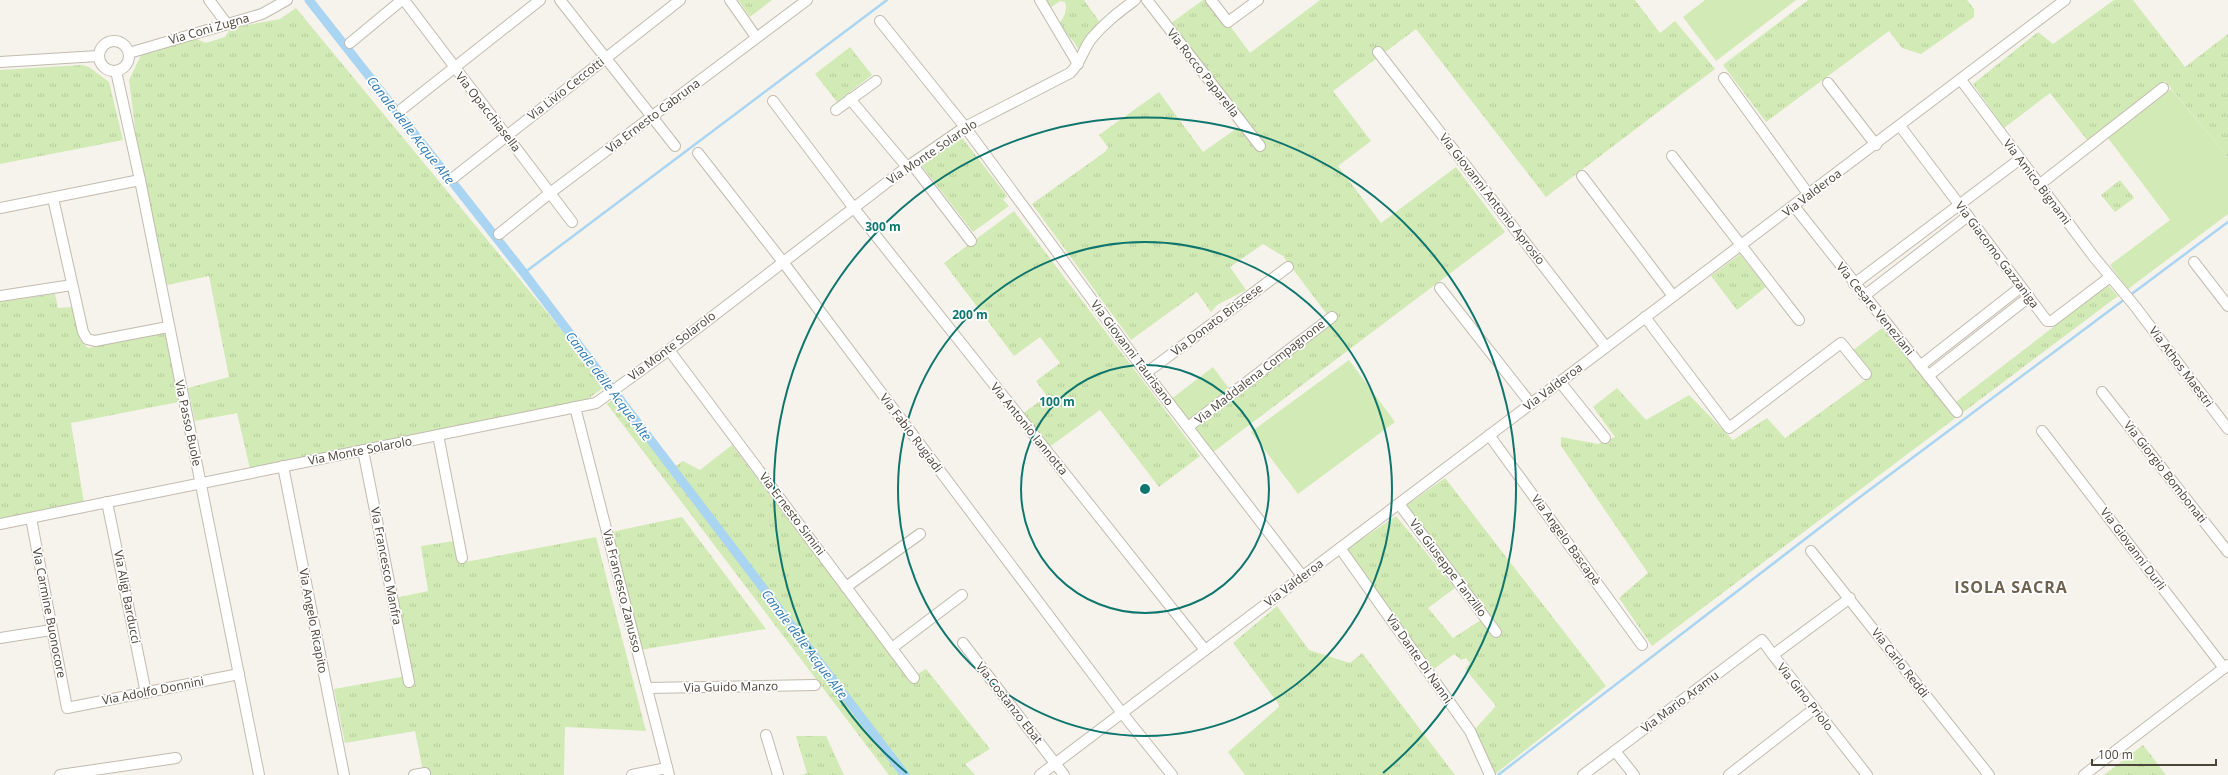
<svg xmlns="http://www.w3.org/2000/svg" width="2228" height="775" viewBox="0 0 2228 775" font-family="'Open Sans',sans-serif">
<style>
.grass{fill:url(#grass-tufts)}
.park{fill:#d2eab5}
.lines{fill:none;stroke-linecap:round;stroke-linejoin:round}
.stream{stroke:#a9d4f2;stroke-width:2.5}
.canal{stroke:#a9d4f2;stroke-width:9}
.minor-casing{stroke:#c2bbae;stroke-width:12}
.minor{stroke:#fff;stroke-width:10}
.ring{fill:none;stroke:#0f766e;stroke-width:2}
.labels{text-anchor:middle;stroke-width:3.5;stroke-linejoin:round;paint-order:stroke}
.street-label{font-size:12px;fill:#4b4439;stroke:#fff}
.water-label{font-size:13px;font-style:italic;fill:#2e7ab2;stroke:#fff}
.district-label{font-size:16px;font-weight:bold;letter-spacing:1px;fill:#6e6250;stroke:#fff}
.centre{fill:#0f766e;stroke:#fff;stroke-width:2}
.ring-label{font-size:12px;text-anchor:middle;font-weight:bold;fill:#0f766e;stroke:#fff;stroke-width:3.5;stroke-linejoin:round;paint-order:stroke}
</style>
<defs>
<pattern id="grass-tufts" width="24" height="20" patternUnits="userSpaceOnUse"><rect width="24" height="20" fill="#d2eab5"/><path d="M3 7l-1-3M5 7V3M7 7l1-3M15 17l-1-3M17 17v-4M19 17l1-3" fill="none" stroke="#b6ca9c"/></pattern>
</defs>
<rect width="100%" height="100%" fill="#f6f3ec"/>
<g class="grass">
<path d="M738,0H772L750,17Z"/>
<path d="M1043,0H1084L1099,21L1083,47L1078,49C1073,38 1065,34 1059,24C1064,17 1068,10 1065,2L1060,1L1049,9Z"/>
<path d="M1203,0H1211L1250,53L1320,0H1635L1660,33L1675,21L1715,69L1546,197L1416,29L1333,91L1371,141L1338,166L1381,223L1456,167L1505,232L1212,453L1192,427L1332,321L1283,256L1263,244L1230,267L1246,290L1217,305L1211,312L1197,292L1131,340L1032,204L1105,152L1108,147L1099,135L1159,92L1203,152L1243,124L1170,24Z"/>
<path d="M1808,0H1967L1974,9V17L1921,54L1902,48L1889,31L1766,122L1723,65Z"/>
<path d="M2114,0H2133L2185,67L2228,34V157L2165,81L2087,140L2050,93L2004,128L1973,84L2038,32L2053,44Z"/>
<path d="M296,8L607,385L581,404L250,469L237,413L195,421L188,388L229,377L209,276L167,285L136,135L129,80L141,55L196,39L206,43L225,37L231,28L280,19Z"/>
<path d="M850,47L872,75L837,102L815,74Z"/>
<path d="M82,65L89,67L109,82L123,140L0,164V70Z"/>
<path d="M960,135L1007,196L1003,200L1009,206L973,232L921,165Z"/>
<path d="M2120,180L2134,198L2115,212L2101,195Z"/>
<path d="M1014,211L1200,456L1159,487L1100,410L1048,448L1022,414L1047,396L1036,381L1060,363L1040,337L1014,356L944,263Z"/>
<path d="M1740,254L1766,287L1737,310L1711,276Z"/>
<path d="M2108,285L2118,296L1652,646L1619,598L1648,573L1561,446V437L1598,444L1615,437L1593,407L1617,388L1646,420L1689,395L1733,440L1767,418L1785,438L1871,376L1852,351L1882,328L1948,408Z"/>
<path d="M55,294L58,308L73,307L80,340L88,348L162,332L166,336L179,402L71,423L84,503L0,520V302Z"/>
<path d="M615,397L670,470L683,461L700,470L732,445L909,679L926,669L990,749L965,764L975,775H889L607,404Z"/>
<path d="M1445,478L1606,686L1494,775L1474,730L1496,706L1465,669L1470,664L1466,658L1461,660L1454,654L1430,672L1344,551L1396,516L1455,588L1428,608L1453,638L1481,620L1490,633L1498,625L1407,505Z"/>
<path d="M682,517L766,629L640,650L611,532Z"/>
<path d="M596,537L646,731L565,727L564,775H426L423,771L415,731L345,743L334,689L412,675L395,598L428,591L421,546L454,541L460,563Z"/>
<path d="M1277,606L1309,650L1350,663L1362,653L1455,775H1245L1228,752L1280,706L1233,643Z"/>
<path d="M796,736H826L844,775H801L807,773Z"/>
<path d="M2143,745L2166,775H2104Z"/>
</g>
<g class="park">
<path d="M1705,0H1796L1716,61L1683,17Z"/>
<path d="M2171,89L2228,157V214L2128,289L2110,265L2170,220L2108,138Z"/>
<path d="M1349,360L1395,422L1298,494L1251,432Z"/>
<path d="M1213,367L1231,391L1188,423L1170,400Z"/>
</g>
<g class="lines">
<g class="stream">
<path d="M524,273L887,0"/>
<path d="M2129,296L2228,222"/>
<path d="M1498,775L1856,500L2125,299"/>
</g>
<path class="canal" d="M309,0L524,273L905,775"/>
<defs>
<g id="minor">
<path d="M209,0L227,24"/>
<path d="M404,0L572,222"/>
<path d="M560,0L675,146"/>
<path d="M730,0L756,37"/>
<path d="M1040,0L1078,64"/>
<path d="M1147,0L1260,146"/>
<path d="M1211,0L1228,22L1258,0"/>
<path d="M880,21L965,127L1146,373L1303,577"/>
<circle cx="114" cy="56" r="15"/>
<path d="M350,43L402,0"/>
<path d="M1378,52L1606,347"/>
<path d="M129,53L262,14L287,0"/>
<path d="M0,62L98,56"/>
<path d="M116,71L140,180L259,775"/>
<path d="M1724,78L1809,195"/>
<path d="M1961,80L2094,257L2134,305L2228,429"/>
<path d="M1828,83L1876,145"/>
<path d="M850,99L907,167"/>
<path d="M773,101L853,207L1205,650"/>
<path d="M402,109L540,0"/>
<path d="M836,110L876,81"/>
<path d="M1900,126L2047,321H2052L2110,277"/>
<path d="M698,153L783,262L1122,713L1172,775"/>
<path d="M1672,156L1799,320"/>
<path d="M912,164L971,241"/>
<path d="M1582,176L1673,296"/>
<path d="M453,178L680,0"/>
<path d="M2039,185L2163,88"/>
<path d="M53,198L83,332L87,339L95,341L168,327"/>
<path d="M1794,206L1957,412"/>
<path d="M0,208L140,180"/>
<path d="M499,234L550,193L807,0"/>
<path d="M2194,262L2228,306"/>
<path d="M1854,284L2020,159"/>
<path d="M1440,288L1531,404"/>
<path d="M0,296L72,285"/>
<path d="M1864,296L1968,216"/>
<path d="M1645,317L1729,428L1841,343L1866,374"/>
<path d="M669,350L914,678"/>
<path d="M1920,366L2021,287"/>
<path d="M1146,373L1288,267"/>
<path d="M1928,376L2029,297"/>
<path d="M1560,382L1605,438"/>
<path d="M2102,392L2228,552"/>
<path d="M575,407L669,775"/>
<path d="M1188,427L1332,317"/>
<path d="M2042,431L2224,668"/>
<path d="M438,435L462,558"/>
<path d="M1489,435L1642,645"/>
<path d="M363,450L409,682"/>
<path d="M283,466L344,775"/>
<path d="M107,502L146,693"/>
<path d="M1399,504L1496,632"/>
<path d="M31,518L67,708L239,674"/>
<path d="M0,524L596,403L669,350L907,167L965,127L1070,73C1080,64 1083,50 1091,39C1104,23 1119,12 1135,0"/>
<path d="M1340,548L1470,731L1490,775"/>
<path d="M1811,551L1989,775"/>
<path d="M846,587L920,534"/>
<path d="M1850,598L1773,655L1867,775"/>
<path d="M0,638L51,630"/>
<path d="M963,643L1064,775"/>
<path d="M892,648L962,595"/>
<path d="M647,688L815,685"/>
<path d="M766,735L778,775"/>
<path d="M1615,751L1634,775"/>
<path d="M60,775L176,758"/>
<path d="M414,775L425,773"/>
<path d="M632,775L667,768"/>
<path d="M1040,775L2065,0"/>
<path d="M1583,775L1762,640L1773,655"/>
<path d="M1729,775L1814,709"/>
<path d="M2084,775L2228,665"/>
</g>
</defs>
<use href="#minor" class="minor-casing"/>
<use href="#minor" class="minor"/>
</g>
<g class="ring">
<circle cx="1145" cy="489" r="124"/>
<circle cx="1145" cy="489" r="247"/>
<path d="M907 773A371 371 0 1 1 1383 773"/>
</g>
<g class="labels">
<g class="street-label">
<text transform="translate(209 29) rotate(-16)" y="4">Via Coni Zugna</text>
<text transform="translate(1203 73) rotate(52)" y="4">Via Rocco Paparella</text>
<text transform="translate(566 89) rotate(-38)" y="4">Via Livio Ceccotti</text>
<text transform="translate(488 112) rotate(52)" y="4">Via Opacchiasella</text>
<text transform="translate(653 116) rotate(-37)" y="4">Via Ernesto Cabruna</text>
<text transform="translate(932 152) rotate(-34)" y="4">Via Monte Solarolo</text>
<text transform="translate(2037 182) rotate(53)" y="4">Via Amico Bignami</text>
<text transform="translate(1812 193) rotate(-37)" y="4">Via Valderoa</text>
<text transform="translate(1492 199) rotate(52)" y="4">Via Giovanni Antonio Aprosio</text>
<text transform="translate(1997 255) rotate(53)" y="4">Via Giacomo Gazzaniga</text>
<text transform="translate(1875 309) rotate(51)" y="4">Via Cesare Veneziani</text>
<text transform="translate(1217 320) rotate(-37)" y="4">Via Donato Briscese</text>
<text transform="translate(672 346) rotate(-37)" y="4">Via Monte Solarolo</text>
<text transform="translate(1132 353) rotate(53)" y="4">Via Giovanni Taurisano</text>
<text transform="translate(2181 367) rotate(53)" y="4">Via Athos Maestri</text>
<text transform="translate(1260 372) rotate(-38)" y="4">Via Maddalena Compagnone</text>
<text transform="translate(1553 387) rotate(-37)" y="4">Via Valderoa</text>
<text transform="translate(188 423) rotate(78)" y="4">Via Passo Buole</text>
<text transform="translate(1029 429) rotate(51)" y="4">Via Antonio Iannotta</text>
<text transform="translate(911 433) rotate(53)" y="4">Via Fabio Rugiadi</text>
<text transform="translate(360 451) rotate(-11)" y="4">Via Monte Solarolo</text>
<text transform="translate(2165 472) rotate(52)" y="4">Via Giorgio Bombonati</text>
<text transform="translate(792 514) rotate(53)" y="4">Via Ernesto Simini</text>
<text transform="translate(1566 540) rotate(54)" y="4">Via Angelo Bascapè</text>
<text transform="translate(2133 549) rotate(53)" y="4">Via Giovanni Durli</text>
<text transform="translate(386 566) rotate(79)" y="4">Via Francesco Manfra</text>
<text transform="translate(1448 568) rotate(53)" y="4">Via Giuseppe Tanzillo</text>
<text transform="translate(1294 583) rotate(-37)" y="4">Via Valderoa</text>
<text transform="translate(622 591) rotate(76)" y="4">Via Francesco Zanusso</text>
<text transform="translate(127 597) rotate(79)" y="4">Via Aligi Barducci</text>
<text transform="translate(49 613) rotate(79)" y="4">Via Carmine Buonocore</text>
<text transform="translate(313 621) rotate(79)" y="4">Via Angelo Ricapito</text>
<text transform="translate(1419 659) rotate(55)" y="4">Via Dante Di Nanni</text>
<text transform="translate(1900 663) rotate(52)" y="4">Via Carlo Reddi</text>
<text transform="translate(731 687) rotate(-1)" y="4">Via Guido Manzo</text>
<text transform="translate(153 691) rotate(-11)" y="4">Via Adolfo Donnini</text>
<text transform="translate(1805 697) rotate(52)" y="4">Via Gino Priolo</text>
<text transform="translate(1680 702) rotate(-37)" y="4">Via Mario Aramu</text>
<text transform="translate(1009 703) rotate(52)" y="4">Via Costanzo Ebat</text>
</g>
<g class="water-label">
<text transform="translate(411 130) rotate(52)" y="5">Canale delle Acque Alte</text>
<text transform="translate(609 386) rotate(53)" y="5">Canale delle Acque Alte</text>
<text transform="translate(805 644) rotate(53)" y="5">Canale delle Acque Alte</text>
</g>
<g class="district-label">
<text x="2011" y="593">ISOLA SACRA</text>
</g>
</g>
<circle cx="1145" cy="489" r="6" class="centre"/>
<g class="ring-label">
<text x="883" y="231">300 m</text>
<text x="970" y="319">200 m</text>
<text x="1057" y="406">100 m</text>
</g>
<path d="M2092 759v6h124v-6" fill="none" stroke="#4b4439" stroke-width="2"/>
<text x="2098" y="759" font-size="12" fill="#4b4439" stroke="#ffffff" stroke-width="3" paint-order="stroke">100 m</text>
</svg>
